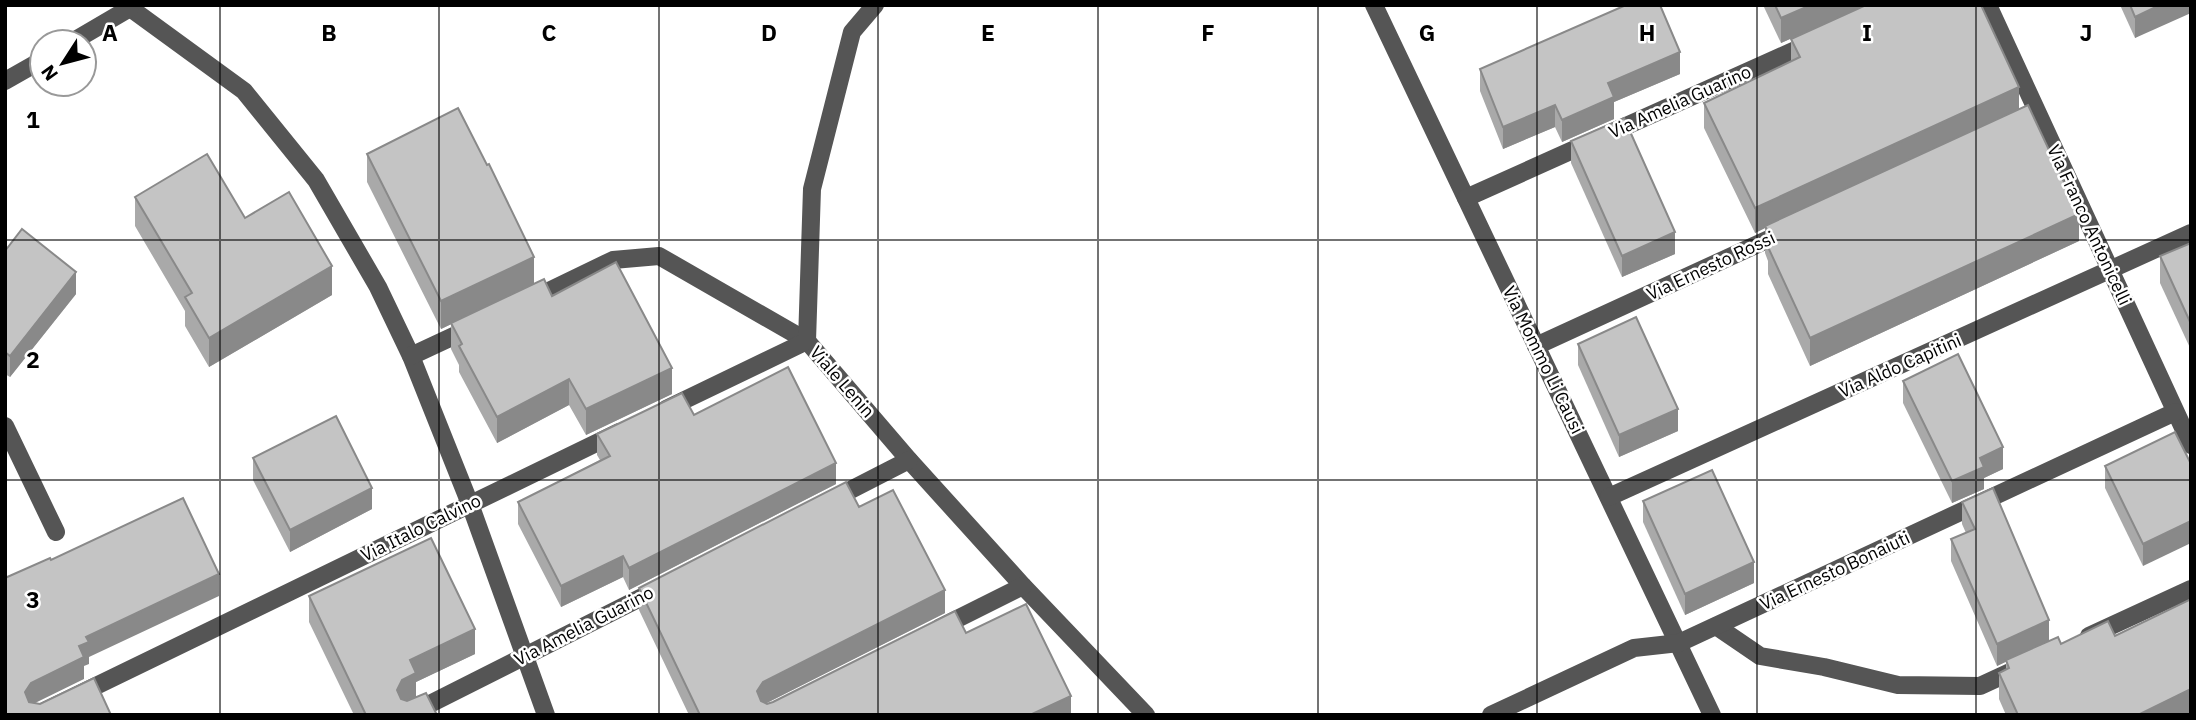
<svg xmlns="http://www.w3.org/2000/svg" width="2196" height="720" viewBox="0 0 2196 720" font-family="'IBM Plex Sans',sans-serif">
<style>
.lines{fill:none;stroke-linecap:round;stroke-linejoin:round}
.minor{stroke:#555;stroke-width:18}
.wall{fill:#a9a9a9}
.shaded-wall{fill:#898989}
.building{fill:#c4c4c4;stroke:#898989;stroke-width:2}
.grid{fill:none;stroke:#000;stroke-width:2;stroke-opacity:0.55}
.labels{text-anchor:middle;stroke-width:5;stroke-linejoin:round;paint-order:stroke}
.street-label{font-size:18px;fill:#000;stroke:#fff}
.grid-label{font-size:23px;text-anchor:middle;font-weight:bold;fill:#000;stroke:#fff;stroke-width:5;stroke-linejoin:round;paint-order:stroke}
</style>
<rect width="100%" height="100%" fill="#fff"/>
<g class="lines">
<g class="minor">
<path d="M126,5L244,91L316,180L378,287L411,356L470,504L546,715"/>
<path d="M1374,5L1712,715"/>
<path d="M1988,5L2191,445"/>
<path d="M72,42L130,8"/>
<path d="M5,81L42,60"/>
<path d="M1466,198L1811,43"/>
<path d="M528,301L613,260L659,256L807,341L909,460L1023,586L1146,715"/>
<path d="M1536,346L1784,232"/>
<path d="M411,356L471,328"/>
<path d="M666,409L807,341L812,189L852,32L875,5"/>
<path d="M5,426L56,532"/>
<path d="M1609,497L2191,233"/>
<path d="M831,500L909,460"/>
<path d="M1716,626L1760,656L1824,667L1898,685L1980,686L2019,668"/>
<path d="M939,628L1023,586"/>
<path d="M2089,636L2191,589"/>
<path d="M36,715L619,432"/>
<path d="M408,715L660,588"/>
<path d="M1491,715L1634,648L1679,643L2175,412"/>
</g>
</g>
<g class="wall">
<path d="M1763,5H1866L1781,43Z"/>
<path d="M2120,5H2191L2135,38Z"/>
<path d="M1791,39L2019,109L2079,241L1810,366L1768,274V261L1765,253V228L1755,233L1704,128V103L1791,62Z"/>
<path d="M1480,69L1680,74L1614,102V119L1562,142L1555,127L1503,149L1480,91Z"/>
<path d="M1571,141L1675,254L1622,277L1571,163Z"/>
<path d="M367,154L534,284L552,296L672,394L586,435L569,405L497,443L459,372V365L451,349V324L441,329L367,182Z"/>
<path d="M135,197L245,218L332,295L209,367L185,326V311L135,226Z"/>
<path d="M2191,243V350L2160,283V256Z"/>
<path d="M5,251L76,294L10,377L5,374Z"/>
<path d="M1578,344L1678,431L1619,457L1578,365Z"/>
<path d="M1903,381L2003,469L1984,478V489L1952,503L1903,403Z"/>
<path d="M694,415L836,484L629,590L623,577L561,607L518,524V502L600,460L597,455V434Z"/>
<path d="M2175,432L2143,566L2105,488V466Z"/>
<path d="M253,458L372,509L290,552L253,480Z"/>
<path d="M1643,501L1754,583L1685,615L1643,522Z"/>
<path d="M1962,502L2049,641L2061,644L2115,636L2191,599V714L2006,715L1999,699V673L2006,669V661L1997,666L1951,561V539L1966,533L1962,524Z"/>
<path d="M859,507L945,613L766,703L773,702L966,633L1071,715H689L639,610V588Z"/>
<path d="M309,596L475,654L416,682V697L437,715H354L309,622Z"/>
</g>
<g class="shaded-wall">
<path d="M1811,5H1866L1781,43V18Z"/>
<path d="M2160,5H2191V13L2135,38V17Z"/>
<path d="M1680,52V74L1614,102V119L1562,142V120L1608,83Z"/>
<path d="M2019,87V112L1765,226V228L1755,233V208Z"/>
<path d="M1555,105V127L1503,149V127Z"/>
<path d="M2079,214V241L1810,366V338Z"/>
<path d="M1675,232V254L1622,277V256Z"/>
<path d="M534,257V285L441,329V301Z"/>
<path d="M332,266V295L209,367V338Z"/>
<path d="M76,272V294L10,377V356Z"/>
<path d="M672,368V394L586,435V409Z"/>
<path d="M569,379V405L497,443V417Z"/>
<path d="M1678,409V431L1619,457V435Z"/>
<path d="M2003,447V469L1984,478V489L1952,503V481L1980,458Z"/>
<path d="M836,463V484L629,590V568Z"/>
<path d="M372,488V509L290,552V530Z"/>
<path d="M2191,521V543L2143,566V544Z"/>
<path d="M623,556V577L561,607V586Z"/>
<path d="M1754,562V583L1685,615V594Z"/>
<path d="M219,574V596L89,657V664L84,666V679L31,705L25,714V692L31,683L79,646L86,637Z"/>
<path d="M945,590V613L763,705L757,691L763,682Z"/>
<path d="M2049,620V642L1997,666V644Z"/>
<path d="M475,629V654L416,682V698L402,705L397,690L402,680L410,660Z"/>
<path d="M2191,689V714L2138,715Z"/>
<path d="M1071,696V715H1030Z"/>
</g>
<g class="building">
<path d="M1626,5H1660L1680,52L1608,83L1614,97L1562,120L1555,105L1503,127L1480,69Z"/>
<path d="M1775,5H1811L1781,18Z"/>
<path d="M1866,5H1981L2019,87L1755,208L1704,103L1800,57L1791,39Z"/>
<path d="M2130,5H2160L2135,17Z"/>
<path d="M2028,105L2079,214L1810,338L1768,247L1774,244L1765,226Z"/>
<path d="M458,108L487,165L489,164L534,257L441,301L367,154Z"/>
<path d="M1624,118L1675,232L1622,256L1571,141Z"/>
<path d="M207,154L245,218L289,192L332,266L209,338L185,297L192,293L135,197Z"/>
<path d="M22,229L76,272L10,356L5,352V251Z"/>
<path d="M2191,243V324L2160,256Z"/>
<path d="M616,262L672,368L586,409L569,379L497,417L459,346L462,344L451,323L544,279L552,296Z"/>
<path d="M1636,317L1678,409L1619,435L1578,344Z"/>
<path d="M1958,354L2003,447L1980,458L1984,467L1952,481L1903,381Z"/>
<path d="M788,367L836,463L629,568L623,556L561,586L518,502L610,456L597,434L682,393L694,415Z"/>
<path d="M336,416L372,488L290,530L253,458Z"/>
<path d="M2175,432L2191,464V521L2143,544L2105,466Z"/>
<path d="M1712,470L1754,562L1685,594L1643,501Z"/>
<path d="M846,482L859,507L893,490L945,590L763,682L757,691L761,701L767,704L773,702L955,611L966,633L1026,604L1071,696L1030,715H700L639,588Z"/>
<path d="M1993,488L2049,620L1997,644L1951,539L1975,529L1962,502Z"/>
<path d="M183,498L219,574L86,637L89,642L79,646L84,657L31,683L25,692L29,702L40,704L94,678L111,715H5V578L50,558L51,560Z"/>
<path d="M431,538L475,629L410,660L416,673L402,680L397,690L401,699L407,701L426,693L437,715H366L309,596Z"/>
<path d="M2191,599V689L2138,715H2018L1999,673L2009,668L2006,660L2058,637L2061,644L2108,621L2115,636Z"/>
</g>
<path class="grid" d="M220,5V715M439,5V715M659,5V715M878,5V715M1098,5V715M1318,5V715M1537,5V715M1757,5V715M1976,5V715M5,240H2191M5,480H2191"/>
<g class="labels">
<g class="street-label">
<text transform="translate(1680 102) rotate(-24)" y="6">Via Amelia Guarino</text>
<text transform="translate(2089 225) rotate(65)" y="6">Via Franco Antonicelli</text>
<text transform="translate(1711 266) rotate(-25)" y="6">Via Ernesto Rossi</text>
<text transform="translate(1543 360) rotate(64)" y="6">Via Mommo Li Causi</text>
<text transform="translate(1900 366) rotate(-24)" y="6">Via Aldo Capitini</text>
<text transform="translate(842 382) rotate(49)" y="6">Viale Lenin</text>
<text transform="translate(421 528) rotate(-26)" y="6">Via Italo Calvino</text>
<text transform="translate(1835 571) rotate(-25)" y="6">Via Ernesto Bonaiuti</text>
<text transform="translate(584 626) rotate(-27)" y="6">Via Amelia Guarino</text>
</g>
</g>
<g class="grid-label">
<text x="110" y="41">A</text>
<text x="329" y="41">B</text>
<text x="549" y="41">C</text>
<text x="769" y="41">D</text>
<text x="988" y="41">E</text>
<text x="1208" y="41">F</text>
<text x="1427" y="41">G</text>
<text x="1647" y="41">H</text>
<text x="1867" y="41">I</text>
<text x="2086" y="41">J</text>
<text x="33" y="128">1</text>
<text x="33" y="368">2</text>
<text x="33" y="608">3</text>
</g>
<rect width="2196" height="720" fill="none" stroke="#000000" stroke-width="14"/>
<g transform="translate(63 63) rotate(234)"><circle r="33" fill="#ffffff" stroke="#999999" stroke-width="2"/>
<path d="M0-5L12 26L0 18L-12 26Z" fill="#000000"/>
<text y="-10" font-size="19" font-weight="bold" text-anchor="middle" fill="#000000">N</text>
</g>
</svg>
